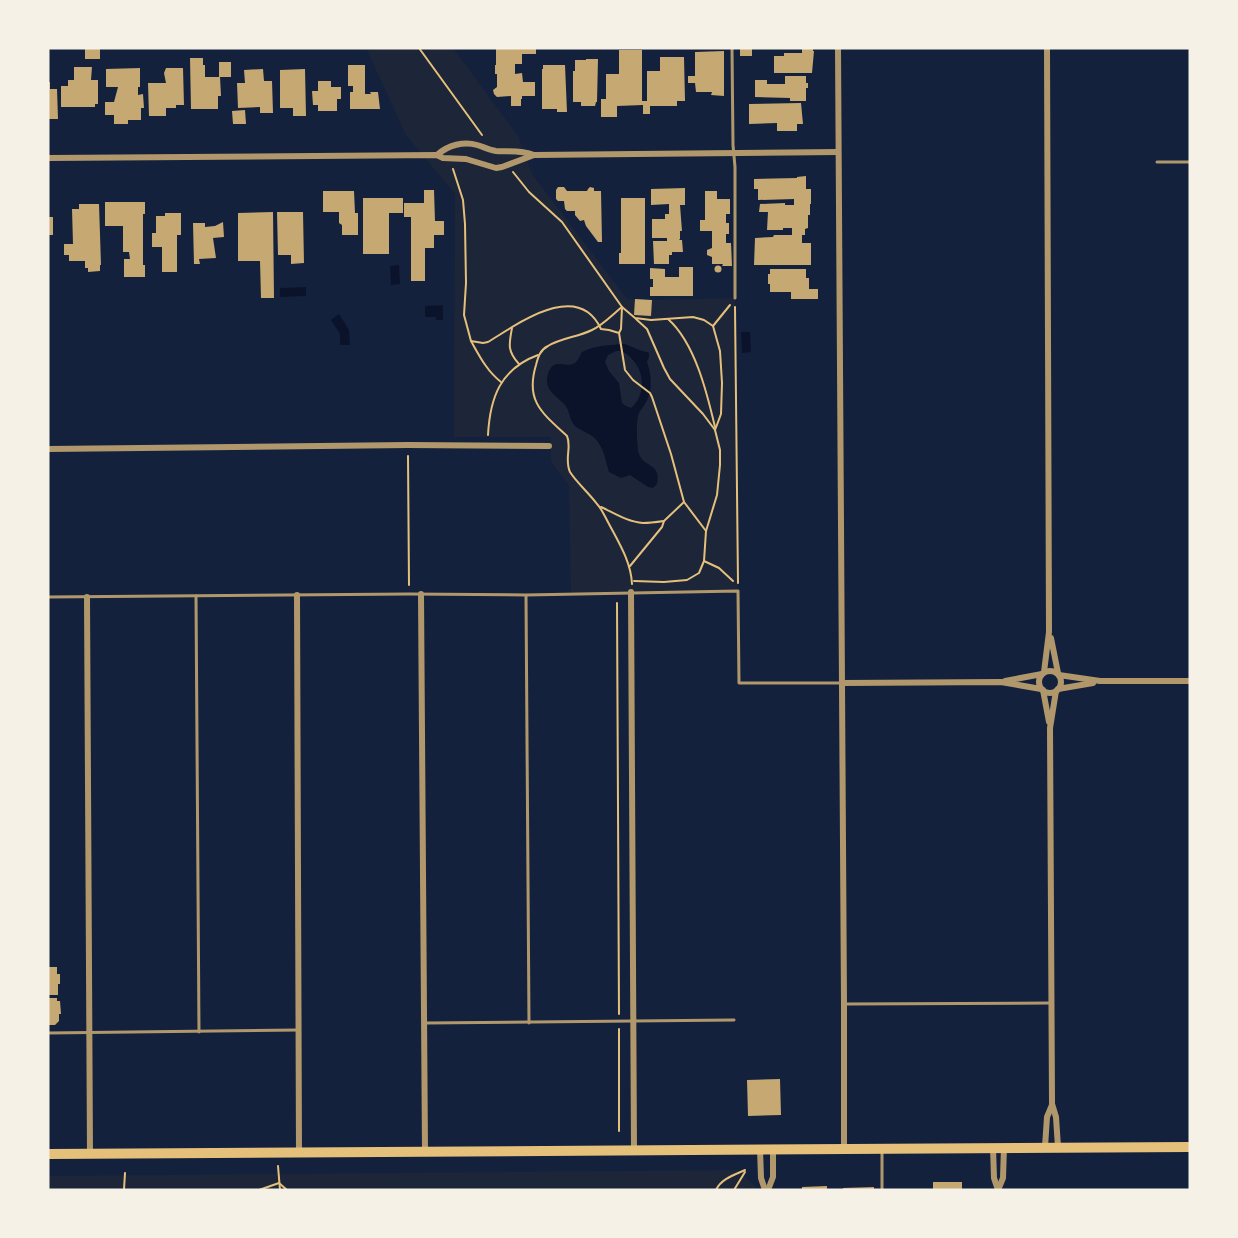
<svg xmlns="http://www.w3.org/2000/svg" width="1238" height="1238" viewBox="0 0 1238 1238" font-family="'IBM Plex Sans',sans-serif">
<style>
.green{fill:#1d2539}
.water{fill:#0b132b;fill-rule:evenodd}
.building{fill:#c6a872}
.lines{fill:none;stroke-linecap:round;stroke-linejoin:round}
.path{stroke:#e5c07b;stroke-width:2}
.service{stroke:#b1986c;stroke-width:3}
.minor{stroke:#b1986c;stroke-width:6}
.primary{stroke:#e5c07b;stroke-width:10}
</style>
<rect width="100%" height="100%" fill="#14213d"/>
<g class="green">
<path d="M366,48H453L518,136L532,174L627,299L652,300L735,298L738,591L571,593L569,486L551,461V437H454L455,194L406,135Z"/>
<path d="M737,1170L756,1187V1190H48V1176Z"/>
</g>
<g class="water">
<path d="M399,265L400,284L391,285L390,266Z"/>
<path d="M306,287V296L280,297V288Z"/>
<path d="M443,305V320H436V317H425V306Z"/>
<path d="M339,314L349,330L350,345H340V334L331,320Z"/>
<path d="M741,332H750L751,352L742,353Z"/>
<path d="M625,344C633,347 640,351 647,352L649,353V357L647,362C652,376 653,391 645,404C643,408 639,411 638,416C636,426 637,440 638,450C641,469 662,461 657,484L653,488L648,487L630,475L621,478L609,472C606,462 604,450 598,442C592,433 582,432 575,426C569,420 570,411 565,405C557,396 543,390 548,374C553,356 566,369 575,363C578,361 580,355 582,352C596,345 609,345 625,344ZM616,351H622C643,363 650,391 631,408L626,406L622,403L619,383L609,371L605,362L608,355Z"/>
</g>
<g class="building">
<rect x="85" y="48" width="15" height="11"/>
<path d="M496,48H536V54H522V64H515V74L522,73L523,82H535V96H522V99H521V106H511V96L497,97L494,94L493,90L497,87V74H495V65H496Z"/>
<rect x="740" y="48" width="12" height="8"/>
<path d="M802,48H813V51H814L812,73H774V56H784V53H802Z"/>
<path d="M619,50H642V101H647V71H660V57H684L685,101H677V106H650V114H643V105L617,106V117H601V99H606V74H619Z"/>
<path d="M724,51V96L711,95L712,92H696L695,83H688V76H695V52Z"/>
<path d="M190,58H203V65H205V77H219V62H231V77H220L221,96H218V109H191Z"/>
<path d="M586,59H598L597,102H596L595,106H581V102H573V71H575V60H586Z"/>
<path d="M348,65H365V94H371L370,92H378L380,109H350V92H353V86H348Z"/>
<path d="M543,65H565L567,112H557V109H542V69H543Z"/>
<path d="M74,67H92L91,80H98V104H95V107H61V86H68V80H74Z"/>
<path d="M140,68V87H138V95L143,94L144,108H141V120H128V124H114V115H105V102H114L118,87H106V69Z"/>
<path d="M166,68H183L184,105H176V108H166V116H149L148,83H166L164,73Z"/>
<path d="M263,69L264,81H272L273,113H260V107L238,108L237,83H245L244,70Z"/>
<path d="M305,69L306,116H293V108H280V70Z"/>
<path d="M785,76H806V83H808V88H806V101H790V98L755,97V80H767V84H785Z"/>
<path d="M318,81H331V87H341V99H337V111H318V105H313L312,91H318Z"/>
<path d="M48,82H50V89H57L58,119H48Z"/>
<path d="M801,103L803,124H797V131H777V123L749,124V104Z"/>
<path d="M245,110L246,124H233L232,111Z"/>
<path d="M806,176V189H811V204H810V215H808V228L805,229V235H802V243H811V265H754L755,238L773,237L774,235H792V228H783V230H767L768,212H759L760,204L785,203V205H794V199L758,200V189H754V179L797,178V177Z"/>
<path d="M558,187H564L567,191H587L588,189L590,187L594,188V191H601L602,242H598L586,226L584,220L580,221L575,215V211H567L565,209L564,201H558L556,199V190Z"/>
<path d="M685,188V205H680L682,231H680V239L679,240H682L683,252H672V255H669V264H654L653,241H667V238H652V219H665V214H669V204L651,205V189Z"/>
<path d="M424,190H434L435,221H444V235H434V248H425V281H411V217H404V203H424Z"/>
<path d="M323,191H354L355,213H358V235H342V225L339,223V212H323Z"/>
<path d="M705,191H717V199H730V214H726V223H729V234H726V243H731L732,266H722L723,264H712V257L707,255V250L712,248V231H700V220H705Z"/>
<path d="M363,198H403V213H389V254H363Z"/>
<path d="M621,198H645V264H619V253H621Z"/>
<path d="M105,202H145V214H143V265H145V277H124V259H130L129,252H123V226H105Z"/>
<path d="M79,204H99L101,265H100V271L88,272V268H85V261H69V255H64V244H73L72,209H79Z"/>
<path d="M273,212L274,298H261L260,261H238V213Z"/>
<path d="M277,212H303L304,263L291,264V255H278Z"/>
<path d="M165,213H181V235H177V272H162V247H152V233H156V216H165Z"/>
<rect x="48" y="217" width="5" height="18"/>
<path d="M223,222L224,237L213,238L216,258L199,259L200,264H194L193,223H205V227L215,226Z"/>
<circle cx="718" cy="269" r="3.5"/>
<path d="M679,267H693V296H650V287H653V279H650V268L665,269V277H679Z"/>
<path d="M770,269H806V278H809V289H818V299H791V292H770V284H768V274H770Z"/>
<path d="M635,299L652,300L651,316L634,315Z"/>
<path d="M48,967H57V974H60V984H58V995H48Z"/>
<path d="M48,998H57V1001H60L61,1014H59V1021L55,1025H48Z"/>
<path d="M780,1079L781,1115L748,1116L747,1080Z"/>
<rect x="933" y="1182" width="29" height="8"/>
<path d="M827,1186V1190H802V1187Z"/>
<path d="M874,1187V1190H843V1188Z"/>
</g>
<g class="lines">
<g class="path">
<path d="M419,48L482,135"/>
<path d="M453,169L463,200L465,224L466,283L464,315L471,341L483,343L488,342C518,324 578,279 601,329L609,330L619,333"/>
<path d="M513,172L529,192L562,222L622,307C612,315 603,325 592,330C578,337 561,338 548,346C540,350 538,357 536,365C525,401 542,413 567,436C572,447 564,459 570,472C577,483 589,493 597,504C602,509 605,517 609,524C619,543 631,562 632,584"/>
<path d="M622,307L635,318L651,320L693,317L704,320L713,326L720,351L722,383L721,414L715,430L720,450V465L717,495L706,531L704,561L699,573L687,580L664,582L634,581"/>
<path d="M622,307L621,329L619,333L625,370L633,380L650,393L652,397L671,454L684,502L664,521L662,527L630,566"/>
<path d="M735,307L738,583"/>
<path d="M636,319L647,329L664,368L670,379L703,414L715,430"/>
<path d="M668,319C695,343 707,393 715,427"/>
<path d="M713,326L730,305"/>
<path d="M512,328C509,344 507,351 519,364"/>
<path d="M471,341C480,357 487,371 501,382"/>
<path d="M488,435C490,398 500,369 538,355"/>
<path d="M408,456L409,585"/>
<path d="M684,502L706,531"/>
<path d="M601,507C614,513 628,522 643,523C650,523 657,522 664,521"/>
<path d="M704,561L719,568L733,581"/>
<path d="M617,603L619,1014"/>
<path d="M619,1029V1131"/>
<path d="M278,1166L280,1190"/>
<path d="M124,1189L125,1173"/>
<path d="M109,1190H134"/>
<path d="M259,1190L279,1183L287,1190"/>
<path d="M716,1190C721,1179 734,1175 745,1170"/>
<path d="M734,1190L745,1172"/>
</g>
<g class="service">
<path d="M732,48L733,145L735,167V298"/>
<path d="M1157,162H1190"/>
<path d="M196,596L199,1032"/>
<path d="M526,596L529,1023"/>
<path d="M48,597L409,594L526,595L738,591L739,683H841"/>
<path d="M846,1004L1051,1003"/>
<path d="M426,1023L734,1020"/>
<path d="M48,1033L298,1030"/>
<path d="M882,1153V1190"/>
</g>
<g class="minor">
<path d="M838,48L844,1004V1148"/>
<path d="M437,155C448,145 464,141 477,145C484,147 489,150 496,151C509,152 521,150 534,155"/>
<path d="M48,158L437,155L443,158L466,159L496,168L502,167L534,155L838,152"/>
<path d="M48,449L408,445L549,446"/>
<path d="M631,592L634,1150"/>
<path d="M421,594L425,1152"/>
<path d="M297,595L299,1153"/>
<path d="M87,597L90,1154"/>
<path d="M1051,638L1058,673"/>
<circle cx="1050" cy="682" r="11"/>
<path d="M1044,672L1049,632L1047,48"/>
<path d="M1059,675L1100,681H1190"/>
<path d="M1005,681L1042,674"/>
<path d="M842,683L1001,682L1041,689"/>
<path d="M1058,689L1093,683"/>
<path d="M1043,690L1049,722"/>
<path d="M1056,691L1050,728L1052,1104L1056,1117L1058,1147"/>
<path d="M993,1147L994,1178L998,1190"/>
<path d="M1045,1147L1047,1117L1052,1105"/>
<path d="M760,1149L761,1178L765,1190"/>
<path d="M768,1190L773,1177V1149"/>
<path d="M998,1190L1003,1178L1004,1147"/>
</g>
<path class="primary" d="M48,1154L1190,1147"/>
</g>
<rect width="1238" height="1238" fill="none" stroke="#f6f1e7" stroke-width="99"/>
</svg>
